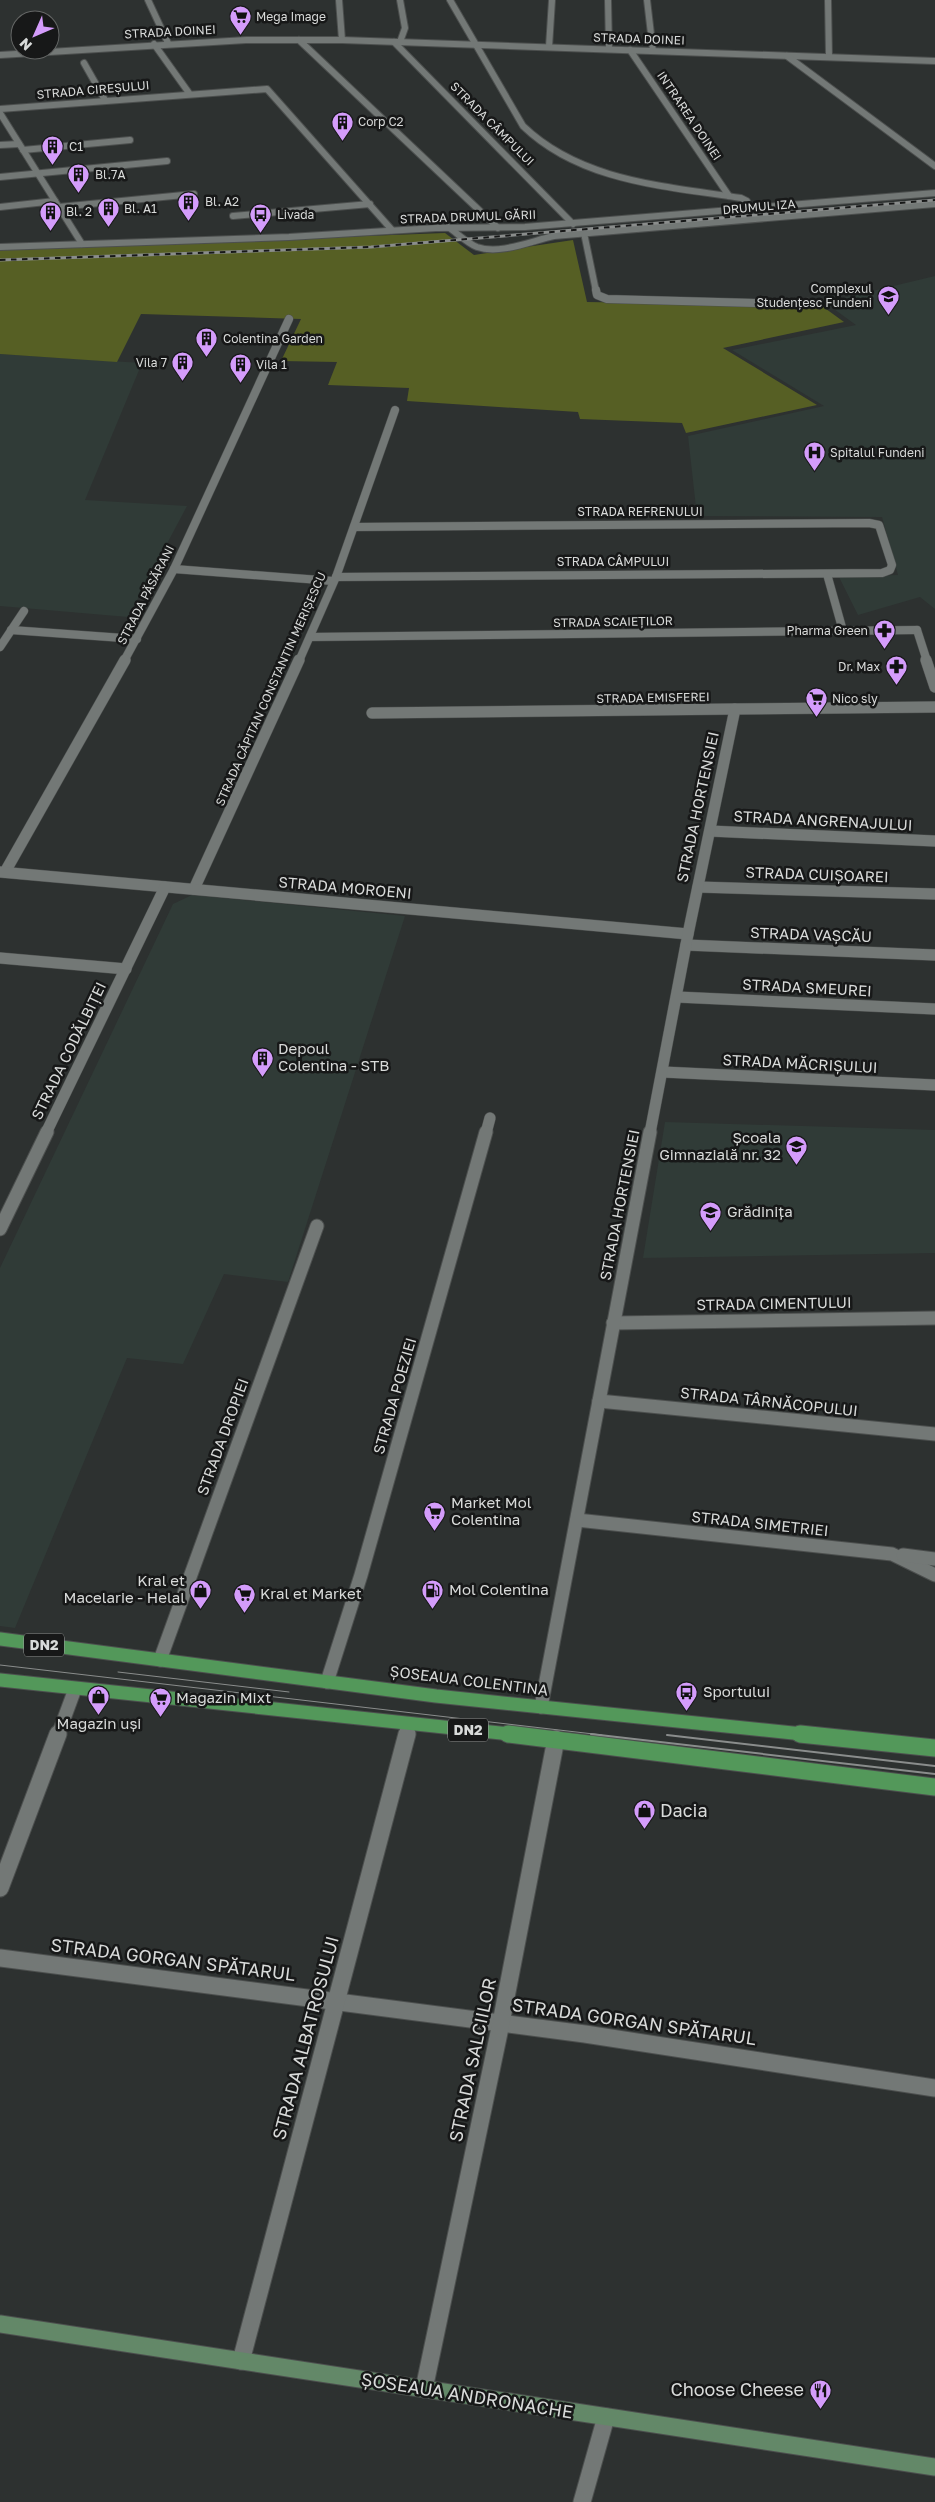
<svg xmlns="http://www.w3.org/2000/svg" width="935" height="2502" viewBox="0 0 935 2502" font-family="'Golos Text',sans-serif">
<style>
.built{fill:#303b37}
.green{fill:#565f24}
.lines{fill:none;stroke-linecap:round;stroke-linejoin:round}
.minor-far4-casing{stroke:#4c4f4e;stroke-width:8}
.minor-far3-casing{stroke:#4c4f4e;stroke-width:9}
.minor-far2-casing{stroke:#4c4f4e;stroke-width:12}
.minor-far1-casing{stroke:#4c4f4e;stroke-width:15}
.minor-casing{stroke:#4c4f4e;stroke-width:19}
.tertiary-far4-casing{stroke:#4c4f4e;stroke-width:8}
.tertiary-far3-casing{stroke:#4c4f4e;stroke-width:9}
.tertiary-far2-casing{stroke:#4c4f4e;stroke-width:12}
.tertiary-far1-casing{stroke:#4c4f4e;stroke-width:15}
.tertiary-casing{stroke:#4c4f4e;stroke-width:19}
.secondary-casing{stroke:#4c4f4e;stroke-width:19}
.primary-far1-casing{stroke:#4c4f4e;stroke-width:15}
.primary-casing{stroke:#4c4f4e;stroke-width:19}
.minor-far4{stroke:#737876;stroke-width:6}
.minor-far3{stroke:#737876;stroke-width:8}
.minor-far2{stroke:#737876;stroke-width:11}
.minor-far1{stroke:#737876;stroke-width:13}
.minor{stroke:#737876;stroke-width:17}
.tertiary-far4{stroke:#737876;stroke-width:6}
.tertiary-far3{stroke:#737876;stroke-width:8}
.tertiary-far2{stroke:#737876;stroke-width:11}
.tertiary-far1{stroke:#737876;stroke-width:13}
.tertiary{stroke:#737876;stroke-width:17}
.secondary{stroke:#638868;stroke-width:17}
.primary-far1{stroke:#53985a;stroke-width:13}
.primary{stroke:#53985a;stroke-width:17}
.tram-far1{stroke:#8a8d8c;stroke-width:1}
.tram{stroke:#8a8d8c;stroke-width:2}
.rail-casing{stroke:#8a8d8c;stroke-width:3}
.rail{stroke:#171818;stroke-width:2;stroke-dasharray:5.5;stroke-linecap:butt}
.labels{text-anchor:middle;stroke-width:5;stroke-linejoin:round;paint-order:stroke}
.far-poi-label{font-size:12px;fill:#d8dad9;stroke:#171818;text-anchor:start}
.far-street-label{font-size:12px;fill:#d8dad9;stroke:#171818}
.shield{fill:#171818;stroke:#9ea09f;stroke-width:1}
.shield-label{font-size:14px;font-weight:bold;fill:#d8dad9}
.street-label{font-size:15px;fill:#d8dad9;stroke:#171818}
.poi-label{font-size:15px;fill:#d8dad9;stroke:#171818;text-anchor:start}
.near-poi-label{font-size:18px;fill:#d8dad9;stroke:#171818;text-anchor:start}
.near-street-label{font-size:18px;fill:#d8dad9;stroke:#171818}
</style>
<rect width="100%" height="100%" fill="#2d3130"/>
<g class="built">
<path d="M935,276V609L920,597L858,615L839,577L898,575L882,517L697,516L688,436L824,406L732,350L856,325L827,304L835,300Z"/>
<path d="M0,354L142,363L85,500L187,506L128,617L0,606Z"/>
<path d="M192,895L405,916L288,1282L224,1274L183,1364L127,1358L15,1628L0,1626V1268L173,904Z"/>
<path d="M665,1122L935,1130V1253L643,1258Z"/>
</g>
<path class="green" d="M445,233L474,255L573,240L587,302L822,306L844,322L723,348L817,405L686,433L682,423L580,419L578,412L407,401L409,388L328,385L337,362L281,361L301,319L141,314L117,362L0,354V250Z"/>
<g class="lines">
<defs>
<g id="minor-far4">
<path d="M148,0L168,43"/>
<path d="M339,0L342,40"/>
<path d="M400,0L405,28L400,42"/>
<path d="M450,0L523,126C581,182 666,186 741,198L747,201L748,210"/>
<path d="M608,0L609,49"/>
<path d="M647,0L653,51"/>
<path d="M828,0L829,57"/>
<path d="M299,40L498,228"/>
<path d="M394,42L573,224"/>
<path d="M154,44L189,93"/>
<path d="M549,47L552,0"/>
<path d="M630,50L729,196"/>
<path d="M0,55L246,40H342L935,61"/>
<path d="M787,56L935,166"/>
<path d="M84,63L105,100"/>
<path d="M0,109L267,89L392,230"/>
<path d="M0,113L82,244"/>
<path d="M0,145L19,144"/>
<path d="M23,150L130,140"/>
<path d="M0,177L167,161"/>
<path d="M0,207L55,201"/>
<path d="M59,207L194,194"/>
<path d="M233,216L370,204"/>
<path d="M584,233L596,291"/>
</g>
<g id="minor-far3">
<path d="M596,290L597,295L607,299L797,304L807,302"/>
<path d="M174,569L333,581"/>
<path d="M827,574L843,631"/>
<path d="M336,577L882,573L890,570L892,565L879,525L869,523L354,527"/>
<path d="M11,630L137,639"/>
<path d="M310,637L917,630"/>
<path d="M0,647L24,611"/>
<path d="M124,661L174,569L289,319"/>
<path d="M299,661L336,577L395,410"/>
</g>
<g id="minor-far2">
<path d="M372,713L735,709"/>
<path d="M710,831L935,841"/>
<path d="M5,872L125,660"/>
<path d="M698,887L935,894"/>
<path d="M194,889L299,660"/>
<path d="M686,945L935,955"/>
<path d="M0,958L126,969"/>
<path d="M677,997L935,1009"/>
<path d="M663,1072L935,1085"/>
<path d="M486,1133L490,1118"/>
</g>
<g id="minor-far1">
<path d="M613,1323L935,1318"/>
<path d="M599,1401L935,1434"/>
<path d="M577,1520L892,1554L935,1575"/>
<path d="M903,1555L935,1559"/>
<path d="M160,1660L317,1226"/>
<path d="M327,1682L361,1575L486,1132"/>
<path d="M58,1735L75,1689"/>
</g>
<g id="minor">
<path d="M0,1888L58,1734"/>
<path d="M0,1958L585,2034L935,2088"/>
<path d="M582,2502L606,2417"/>
</g>
<g id="tertiary-far4">
<path d="M448,227C457,233 467,243 477,247C500,255 531,241 554,236L935,204"/>
<path d="M0,247L289,237L436,228L525,227L935,193"/>
</g>
<path id="tertiary-far3" d="M917,630L927,661"/>
<g id="tertiary-far2">
<path d="M926,660L935,687"/>
<path d="M0,872L688,934"/>
<path d="M46,1133L165,887"/>
<path d="M650,1133L688,934L735,709L935,707"/>
</g>
<g id="tertiary-far1">
<path d="M0,1229L47,1132"/>
<path d="M541,1707L650,1132"/>
<path d="M407,1735L408,1724"/>
</g>
<g id="tertiary">
<path d="M241,2361L407,1734"/>
<path d="M424,2389L501,2023L556,1739"/>
</g>
<path id="secondary" d="M0,2324L935,2467"/>
<g id="primary-far1">
<path d="M0,1639L436,1696L812,1735"/>
<path d="M0,1680L520,1735"/>
</g>
<g id="primary">
<path d="M508,1734L935,1787"/>
<path d="M800,1734L935,1748"/>
</g>
</defs>
<use href="#minor-far4" class="minor-far4-casing"/>
<use href="#minor-far3" class="minor-far3-casing"/>
<use href="#minor-far2" class="minor-far2-casing"/>
<use href="#minor-far1" class="minor-far1-casing"/>
<use href="#minor" class="minor-casing"/>
<use href="#tertiary-far4" class="tertiary-far4-casing"/>
<use href="#tertiary-far3" class="tertiary-far3-casing"/>
<use href="#tertiary-far2" class="tertiary-far2-casing"/>
<use href="#tertiary-far1" class="tertiary-far1-casing"/>
<use href="#tertiary" class="tertiary-casing"/>
<use href="#secondary" class="secondary-casing"/>
<use href="#primary-far1" class="primary-far1-casing"/>
<use href="#primary" class="primary-casing"/>
<use href="#minor-far4" class="minor-far4"/>
<use href="#minor-far3" class="minor-far3"/>
<use href="#minor-far2" class="minor-far2"/>
<use href="#minor-far1" class="minor-far1"/>
<use href="#minor" class="minor"/>
<use href="#tertiary-far4" class="tertiary-far4"/>
<use href="#tertiary-far3" class="tertiary-far3"/>
<use href="#tertiary-far2" class="tertiary-far2"/>
<use href="#tertiary-far1" class="tertiary-far1"/>
<use href="#tertiary" class="tertiary"/>
<use href="#secondary" class="secondary"/>
<use href="#primary-far1" class="primary-far1"/>
<use href="#primary" class="primary"/>
<g class="tram-far1">
<path d="M0,1665L602,1735"/>
<path d="M118,1672L289,1692"/>
</g>
<g class="tram">
<path d="M591,1734L935,1774"/>
<path d="M667,1735L935,1766"/>
</g>
<defs>
<path id="rail" d="M0,260L371,247L935,200"/>
</defs>
<use href="#rail" class="rail-casing"/>
<use href="#rail" class="rail"/>
</g>
<defs>
<symbol id="supermarket-pin" viewBox="-11 -11 22 30"><path d="M0 17L-7.5 6A9.5 9.5 0 1 1 7.5 6Z" fill="#d49cfb" stroke="#171818"/><path d="M-6-5.5h2.5l.6 2H6L4.5 2H-2.5L-4.4-4H-6ZM-1.5 3.2a1.3 1.3 0 1 0 .1 0ZM3 3.2a1.3 1.3 0 1 0 .1 0Z" fill="#111"/></symbol>
<symbol id="building-pin" viewBox="-11 -11 22 30"><path d="M0 17L-7.5 6A9.5 9.5 0 1 1 7.5 6Z" fill="#d49cfb" stroke="#171818"/><path d="M-4-6H4V6H1V3H-1V6H-4ZM-2.5-4.3h1.7v1.8h-1.7ZM.8-4.3h1.7v1.8H.8ZM-2.5-1h1.7V.8h-1.7ZM.8-1h1.7V.8H.8Z" fill="#111"/></symbol>
<symbol id="bus-pin" viewBox="-11 -11 22 30"><path d="M0 17L-7.5 6A9.5 9.5 0 1 1 7.5 6Z" fill="#d49cfb" stroke="#171818"/><path d="M-5-6H5V4H4V6H2V4H-2V6H-4V4H-5ZM-3.5-4V0h7V-4ZM-3.5 1.2v1.5H-2V1.2ZM2 1.2v1.5H3.5V1.2Z" fill="#111"/></symbol>
<symbol id="university-pin" viewBox="-11 -11 22 30"><path d="M0 17L-7.5 6A9.5 9.5 0 1 1 7.5 6Z" fill="#d49cfb" stroke="#171818"/><path d="M0-5L7-2L0 1L-7-2ZM-4 1L0 2.5L4 1V4Q0 6-4 4Z" fill="#111"/></symbol>
<symbol id="hospital-pin" viewBox="-11 -11 22 30"><path d="M0 17L-7.5 6A9.5 9.5 0 1 1 7.5 6Z" fill="#d49cfb" stroke="#171818"/><path d="M-5-5h3v3.5h4V-5h3V5h-3V1.5h-4V5h-3Z" fill="#111"/></symbol>
<symbol id="pharmacy-pin" viewBox="-11 -11 22 30"><path d="M0 17L-7.5 6A9.5 9.5 0 1 1 7.5 6Z" fill="#d49cfb" stroke="#171818"/><path d="M-2-6h4v4h4v4h-4v4h-4v-4h-4v-4h4Z" fill="#111"/></symbol>
<symbol id="school-pin" viewBox="-11 -11 22 30"><path d="M0 17L-7.5 6A9.5 9.5 0 1 1 7.5 6Z" fill="#d49cfb" stroke="#171818"/><path d="M0-5L7-2L0 1L-7-2ZM-4 1L0 2.5L4 1V4Q0 6-4 4Z" fill="#111"/></symbol>
<symbol id="shop-pin" viewBox="-11 -11 22 30"><path d="M0 17L-7.5 6A9.5 9.5 0 1 1 7.5 6Z" fill="#d49cfb" stroke="#171818"/><path d="M-5-2.5h2.3a2.7 3.5 0 0 1 5.4 0H5L5.5 6h-11ZM-1.5-2.5h3a1.5 2.3 0 0 0-3 0Z" fill="#111"/></symbol>
<symbol id="fuel-pin" viewBox="-11 -11 22 30"><path d="M0 17L-7.5 6A9.5 9.5 0 1 1 7.5 6Z" fill="#d49cfb" stroke="#171818"/><path d="M-5.5-6h7V0h2V4h1.3V-2.5L3-4.5l.8-.8L6-3V5H2.5V1h-1V6h-7ZM-4.2-4.7v3.2H.2V-4.7Z" fill="#111"/></symbol>
<symbol id="restaurant-pin" viewBox="-11 -11 22 30"><path d="M0 17L-7.5 6A9.5 9.5 0 1 1 7.5 6Z" fill="#d49cfb" stroke="#171818"/><path d="M-5-6h1v4h1v-4h1v4h1v-4h1v5L-1.5 .5V6h-2V.5L-5-1ZM5-6V6H3V1.5H1.5Q1.5-4 5-6Z" fill="#111"/></symbol>
</defs>
<g fill-rule="evenodd">
<use href="#supermarket-pin" x="228" y="4" width="25" height="34"/>
<use href="#building-pin" x="330" y="110" width="25" height="34"/>
<use href="#building-pin" x="40" y="134" width="25" height="34"/>
<use href="#building-pin" x="66" y="162" width="25" height="34"/>
<use href="#building-pin" x="176" y="190" width="25" height="34"/>
<use href="#building-pin" x="96" y="196" width="25" height="34"/>
<use href="#building-pin" x="38" y="200" width="25" height="34"/>
<use href="#bus-pin" x="248" y="202" width="25" height="34"/>
<use href="#university-pin" x="876" y="284" width="25" height="34"/>
<use href="#building-pin" x="194" y="326" width="25" height="34"/>
<use href="#building-pin" x="170" y="350" width="25" height="34"/>
<use href="#building-pin" x="228" y="352" width="25" height="34"/>
<use href="#hospital-pin" x="802" y="440" width="25" height="34"/>
<use href="#pharmacy-pin" x="872" y="618" width="25" height="34"/>
<use href="#pharmacy-pin" x="884" y="654" width="25" height="34"/>
<use href="#supermarket-pin" x="804" y="686" width="25" height="34"/>
<use href="#building-pin" x="250" y="1046" width="25" height="34"/>
<use href="#school-pin" x="784" y="1134" width="25" height="34"/>
<use href="#school-pin" x="698" y="1200" width="25" height="34"/>
<use href="#supermarket-pin" x="422" y="1500" width="25" height="34"/>
<use href="#shop-pin" x="188" y="1578" width="25" height="34"/>
<use href="#fuel-pin" x="420" y="1578" width="25" height="34"/>
<use href="#supermarket-pin" x="232" y="1582" width="25" height="34"/>
<use href="#bus-pin" x="674" y="1680" width="25" height="34"/>
<use href="#shop-pin" x="86" y="1684" width="25" height="34"/>
<use href="#supermarket-pin" x="148" y="1686" width="25" height="34"/>
<use href="#shop-pin" x="632" y="1798" width="25" height="34"/>
<use href="#restaurant-pin" x="808" y="2378" width="25" height="34"/>
</g>
<g class="labels">
<g class="far-poi-label">
<text x="256" y="21">Mega Image</text>
<text x="358" y="126">Corp C2</text>
<text x="69" y="151">C1</text>
<text x="95" y="179">Bl.7A</text>
<text x="205" y="206">Bl. A2</text>
<text x="124" y="213">Bl. A1</text>
<text x="66" y="216">Bl. 2</text>
<text x="277" y="219">Livada</text>
<text x="872" y="293" text-anchor="end">Complexul<tspan x="872" dy="14">Studențesc Fundeni</tspan></text>
<text x="223" y="343">Colentina Garden</text>
<text x="167" y="367" text-anchor="end">Vila 7</text>
<text x="256" y="369">Vila 1</text>
<text x="830" y="457">Spitalul Fundeni</text>
<text x="868" y="635" text-anchor="end">Pharma Green</text>
<text x="880" y="671" text-anchor="end">Dr. Max</text>
<text x="832" y="703">Nico sly</text>
</g>
<g class="far-street-label">
<text transform="translate(170 32) rotate(-3)" y="4">STRADA DOINEI</text>
<text transform="translate(639 39) rotate(2)" y="4">STRADA DOINEI</text>
<text transform="translate(93 90) rotate(-5)" y="4">STRADA CIREȘULUI</text>
<text transform="translate(689 116) rotate(56)" y="4">INTRAREA DOINEI</text>
<text transform="translate(492 124) rotate(45)" y="4">STRADA CÂMPULUI</text>
<text transform="translate(759 207) rotate(-5)" y="4">DRUMUL IZA</text>
<text transform="translate(468 217) rotate(-2)" y="4">STRADA DRUMUL GĂRII</text>
<text x="640" y="516">STRADA REFRENULUI</text>
<text x="613" y="566">STRADA CÂMPULUI</text>
<text transform="translate(146 595) rotate(-63)" y="4">STRADA PĂSĂRANI</text>
<text transform="translate(613 622) rotate(-1)" y="4">STRADA SCAIEȚILOR</text>
<text transform="translate(271 689) rotate(-66)" y="4">STRADA CĂPITAN CONSTANTIN MERIȘESCU</text>
<text transform="translate(653 698) rotate(-1)" y="4">STRADA EMISFEREI</text>
</g>
<g class="shield">
<rect x="24" y="1633.5" width="40" height="23" rx="4"/>
<rect x="448" y="1718.5" width="40" height="23" rx="4"/>
</g>
<g class="shield-label">
<text x="44" y="1650">DN2</text>
<text x="468" y="1735">DN2</text>
</g>
<g class="street-label">
<text transform="translate(698 807) rotate(-78)" y="5">STRADA HORTENSIEI</text>
<text transform="translate(823 821) rotate(3)" y="5">STRADA ANGRENAJULUI</text>
<text transform="translate(817 875) rotate(2)" y="5">STRADA CUIȘOAREI</text>
<text transform="translate(345 888) rotate(5)" y="5">STRADA MOROENI</text>
<text transform="translate(811 935) rotate(2)" y="5">STRADA VAȘCĂU</text>
<text transform="translate(807 988) rotate(3)" y="5">STRADA SMEUREI</text>
<text transform="translate(69 1051) rotate(-64)" y="5">STRADA CODĂLBIȚEI</text>
<text transform="translate(800 1064) rotate(3)" y="5">STRADA MĂCRIȘULUI</text>
<text transform="translate(620 1205) rotate(-79)" y="5">STRADA HORTENSIEI</text>
<text transform="translate(774 1304) rotate(-1)" y="5">STRADA CIMENTULUI</text>
<text transform="translate(395 1396) rotate(-74)" y="5">STRADA POEZIEI</text>
<text transform="translate(769 1402) rotate(6)" y="5">STRADA TÂRNĂCOPULUI</text>
<text transform="translate(223 1437) rotate(-70)" y="5">STRADA DROPIEI</text>
<text transform="translate(760 1524) rotate(6)" y="5">STRADA SIMETRIEI</text>
<text transform="translate(469 1681) rotate(7)" y="5">ȘOSEAUA COLENTINA</text>
</g>
<g class="poi-label">
<text x="278" y="1054">Depoul<tspan x="278" dy="17">Colentina - STB</tspan></text>
<text x="781" y="1143" text-anchor="end">Școala<tspan x="781" dy="17">Gimnazială nr. 32</tspan></text>
<text x="727" y="1217">Grădinița</text>
<text x="451" y="1508">Market Mol<tspan x="451" dy="17">Colentina</tspan></text>
<text x="185" y="1586" text-anchor="end">Kral et<tspan x="185" dy="17">Macelarie - Helal</tspan></text>
<text x="449" y="1595">Mol Colentina</text>
<text x="260" y="1599">Kral et Market</text>
<text x="703" y="1697">Sportului</text>
<text x="176" y="1703">Magazin Mixt</text>
<text x="99" y="1729" text-anchor="middle">Magazin uși</text>
</g>
<g class="near-poi-label">
<text x="660" y="1817">Dacia</text>
<text x="804" y="2396" text-anchor="end">Choose Cheese</text>
</g>
<g class="near-street-label">
<text transform="translate(173 1960) rotate(7)" y="6">STRADA GORGAN SPĂTARUL</text>
<text transform="translate(634 2022) rotate(8)" y="6">STRADA GORGAN SPĂTARUL</text>
<text transform="translate(306 2038) rotate(-75)" y="6">STRADA ALBATROSULUI</text>
<text transform="translate(473 2060) rotate(-78)" y="6">STRADA SALCIILOR</text>
<text transform="translate(467 2396) rotate(9)" y="6">ȘOSEAUA ANDRONACHE</text>
</g>
</g>
<g transform="translate(35 35) rotate(225)"><circle r="24" fill="#171818" stroke="#646665"/>
<path d="M0-4L9 19L0 12L-9 19Z" fill="#d49cfb"/>
<text y="-8" font-size="14" font-weight="bold" text-anchor="middle" fill="#d8dad9">N</text>
</g>
</svg>
